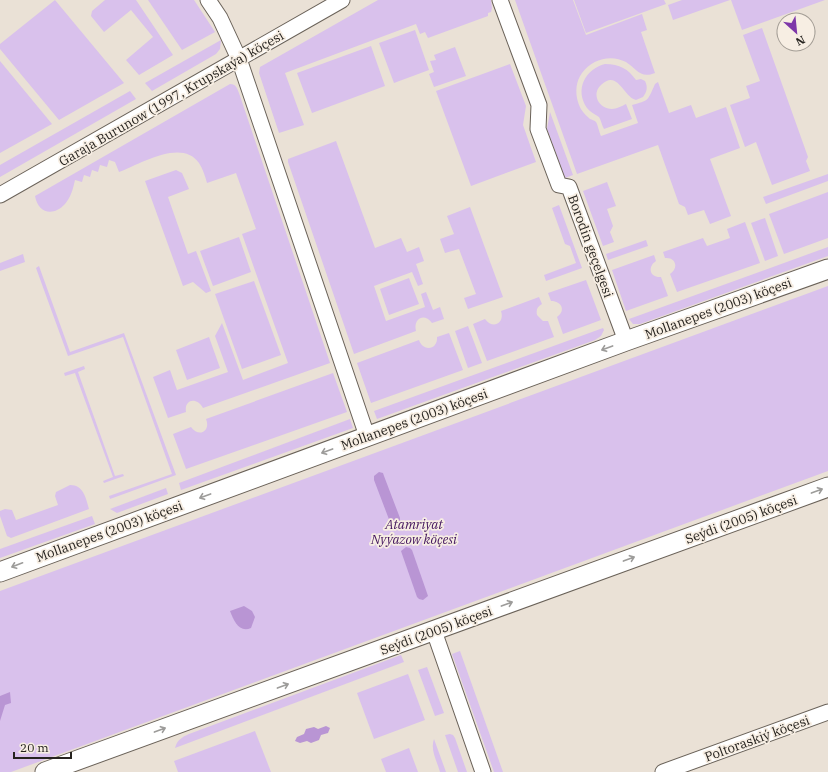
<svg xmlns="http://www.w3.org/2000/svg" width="828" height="772" font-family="'IBM Plex Serif',serif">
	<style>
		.green { fill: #d9c1ec }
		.water { fill: #b995d4 }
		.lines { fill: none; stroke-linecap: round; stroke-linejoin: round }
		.minor-casing { stroke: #6a6259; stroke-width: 17 }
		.tertiary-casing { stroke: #6a6259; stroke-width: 21 }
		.minor { stroke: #fff; stroke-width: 15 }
		.tertiary { stroke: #fff; stroke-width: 19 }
		.oneway { stroke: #9d9c9a }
		.labels { text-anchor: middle; stroke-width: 3.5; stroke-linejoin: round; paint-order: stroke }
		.street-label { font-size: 13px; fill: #26231f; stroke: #f7eee3 }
		.park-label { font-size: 13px; font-style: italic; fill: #42135d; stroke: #f7eee3 }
	</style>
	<rect width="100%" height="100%" fill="#eae1d6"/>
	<g class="green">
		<path d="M 55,0 L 124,83 L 59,120 L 0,49 L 0,44 Z"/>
		<path d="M 105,0 L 136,0 L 173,55 L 139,75 L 126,60 L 153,37 L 131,10 L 104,32 L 91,16 L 92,11 Z"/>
		<path d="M 148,0 L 194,0 L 215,32 L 182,50 Z"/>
		<path d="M 378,0 L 491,0 L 492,8 L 491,12 L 488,13 L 488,16 L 428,38 L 425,32 L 420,34 L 416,24 L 285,73 L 304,125 L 279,133 L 259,73 L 260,67 Z"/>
		<path d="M 515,0 L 573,0 L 586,35 L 642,14 L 647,30 L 641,32 L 655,73 C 640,79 637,69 626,62 C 611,54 592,59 582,73 C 576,81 575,92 578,102 C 580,109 584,114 590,119 C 592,120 594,120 596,122 C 598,125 599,132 601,136 L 638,123 L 632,105 C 649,100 647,102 655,84 L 658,82 L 669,113 L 691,105 L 696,118 L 726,107 L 740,148 L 710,159 L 731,216 L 710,224 L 704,210 L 688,215 L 685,207 L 679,204 L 658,145 L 577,174 Z"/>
		<path d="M 574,0 L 664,0 L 666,4 L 586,33 Z"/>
		<path d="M 682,0 L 730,0 L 673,20 L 668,5 Z"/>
		<path d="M 731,0 L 825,0 L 742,30 Z"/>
		<path d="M 762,28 L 808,157 L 806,161 L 810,171 L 772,185 L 756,142 L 745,147 L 730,105 L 750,98 L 746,86 L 760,81 L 743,35 Z"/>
		<path d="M 415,30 L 429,70 L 394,83 L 379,43 Z"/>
		<path d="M 221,40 L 220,49 L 216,54 L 152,91 L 145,83 Z"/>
		<path d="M 371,46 L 385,86 L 312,113 L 297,73 Z"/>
		<path d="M 455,47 L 466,76 L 434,87 L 429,74 L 434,72 L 430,61 L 436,60 L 434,55 Z"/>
		<path d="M 0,61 L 52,124 L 0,153 Z"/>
		<path d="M 510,64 L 526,106 L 523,125 L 536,162 L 471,186 L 436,91 Z"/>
		<path d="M 605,64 C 620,64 628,69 636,80 L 641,79 L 645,81 C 648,87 647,92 643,97 L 636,100 C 623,97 618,69 601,85 C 591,94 599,109 612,109 C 616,109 622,106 626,104 L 632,119 L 604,129 C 602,126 601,120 599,117 C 595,114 590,112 587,108 C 574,89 586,69 605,64 Z"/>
		<path d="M 230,84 C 236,84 237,88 239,93 L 330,363 L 203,408 C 197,397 184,399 186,412 L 168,418 L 153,377 L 170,370 L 177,390 L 228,372 L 215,336 L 222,323 L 243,380 L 288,363 L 242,234 L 256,229 L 236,173 L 207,183 C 205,176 203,169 199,163 C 182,138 140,164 119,172 L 115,162 L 109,160 L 107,167 L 100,165 L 98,172 L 92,170 L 90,177 L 84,175 L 82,182 L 75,180 C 73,189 71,197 65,204 C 53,217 38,213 35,196 Z"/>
		<path d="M 130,91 L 136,99 L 0,177 L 0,165 Z"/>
		<path d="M 550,112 L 573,175 L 565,178 L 547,129 Z"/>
		<path d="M 336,141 L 375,248 L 401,238 L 407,252 L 419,247 L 424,261 L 416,264 L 423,284 L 418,286 L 412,272 L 374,286 L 386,321 L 425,307 L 421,294 L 426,292 L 433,310 L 440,307 L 444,319 L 432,323 C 424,312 413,319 416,331 L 354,354 L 288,162 L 288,159 Z"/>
		<path d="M 176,170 L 182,173 L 189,189 L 168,197 L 188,254 L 196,251 L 211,291 L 206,293 L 193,282 L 183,286 L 145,181 Z"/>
		<path d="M 828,174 L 828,181 L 766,204 L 763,197 Z"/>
		<path d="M 607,182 L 616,206 L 607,209 L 613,226 L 610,232 L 614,242 L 603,246 L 583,191 Z"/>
		<path d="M 828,192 L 828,238 L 784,254 L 769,214 Z"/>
		<path d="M 559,205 L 582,268 L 546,281 L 544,275 L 576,263 L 570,246 L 565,244 L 552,208 Z"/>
		<path d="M 470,207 L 503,297 L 468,309 L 464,298 L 476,294 L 459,249 L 445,253 L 440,239 L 454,234 L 447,216 Z"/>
		<path d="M 765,218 L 778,256 L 765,261 L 751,223 Z"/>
		<path d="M 745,222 L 760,263 L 677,292 L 670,274 C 679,268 676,257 665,258 L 663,252 L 703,238 L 707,246 L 730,238 L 727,229 Z"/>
		<path d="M 239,237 L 251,272 L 213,286 L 200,251 Z"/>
		<path d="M 646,240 L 648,246 L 608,260 L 606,254 Z"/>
		<path d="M 828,247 L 828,256 L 640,324 L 633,324 L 629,319 Z"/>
		<path d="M 23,254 L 25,262 L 0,271 L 0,263 Z"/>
		<path d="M 654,255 L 656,261 C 647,267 650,278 661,277 L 668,296 L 626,311 L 612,270 Z"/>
		<path d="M 39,266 L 70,352 L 124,333 L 176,475 L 110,499 L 109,496 L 172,474 L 123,337 L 68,356 L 36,268 Z"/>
		<path d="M 409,278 L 419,304 L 389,315 L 380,289 Z"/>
		<path d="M 586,280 L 601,320 L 563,334 L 557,317 C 566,311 562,301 551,301 L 548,293 Z"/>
		<path d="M 254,281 L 281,355 L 242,369 L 215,294 Z"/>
		<path d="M 828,286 L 828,471 L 11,772 L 0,772 L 0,591 Z"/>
		<path d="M 539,297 L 542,304 C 537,307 536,310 537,315 L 543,321 L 548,321 L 554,337 L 487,361 L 473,324 L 485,319 C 493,330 505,323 501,311 Z"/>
		<path d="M 468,326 L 482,363 L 468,368 L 455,331 Z"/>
		<path d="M 603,328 L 604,330 L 601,336 L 595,340 L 377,419 L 374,411 Z"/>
		<path d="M 449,333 L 463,370 L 371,403 L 357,363 L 419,340 C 423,352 438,350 437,337 Z"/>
		<path d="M 209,337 L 220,368 L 187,380 L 176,350 Z"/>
		<path d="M 84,366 L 85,369 L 78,372 L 115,476 L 123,474 L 124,476 L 104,483 L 103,481 L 113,477 L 75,373 L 65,376 L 64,373 Z"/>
		<path d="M 333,373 L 347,412 L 186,469 L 173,434 L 191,427 C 199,438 211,431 206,419 Z"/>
		<path d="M 350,419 L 353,428 L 181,490 L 179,483 Z"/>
		<path d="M 70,485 C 84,485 86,499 89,509 L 11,538 L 7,536 L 0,516 L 0,511 L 5,509 L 12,510 L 16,520 L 58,505 L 55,496 L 56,492 Z"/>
		<path d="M 166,488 L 168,494 L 117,513 L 110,509 Z"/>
		<path d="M 92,516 L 95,524 L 0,558 L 0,549 Z"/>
		<path d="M 460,651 L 503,772 L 494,772 L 452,654 Z"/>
		<path d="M 401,655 L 404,662 L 175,748 C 177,740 182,737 189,734 Z"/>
		<path d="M 427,667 L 444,713 L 435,716 L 418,670 Z"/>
		<path d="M 408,674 L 425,720 L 374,739 L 357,693 Z"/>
		<path d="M 255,731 L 271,772 L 178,772 L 174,761 Z"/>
		<path d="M 450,734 L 453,735 L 455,738 L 467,772 L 458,772 L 445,735 Z"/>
		<path d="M 434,739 L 446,772 L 440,772 C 437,761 430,750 434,739 Z"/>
		<path d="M 409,748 L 418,772 L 386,772 L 381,759 Z"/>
	</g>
	<g class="water">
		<path d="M 379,472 L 383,473 L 384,476 L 400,518 L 400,522 L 395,526 L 392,525 L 390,522 L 374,480 L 374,476 Z"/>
		<path d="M 406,547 L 410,548 L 412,550 L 427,593 L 428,596 L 423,600 L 419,599 L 417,597 L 402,554 L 401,551 Z"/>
		<path d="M 244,606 L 252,611 L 255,617 L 251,628 C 239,633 234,621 230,611 Z"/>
		<path d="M 10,692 L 11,703 L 5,705 L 0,721 L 0,696 Z"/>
		<path d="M 326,726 L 330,728 L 328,733 L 321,735 L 319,740 L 311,743 L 307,741 L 300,743 L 295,741 L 297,737 L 304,734 L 306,729 L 314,727 L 318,729 Z"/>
	</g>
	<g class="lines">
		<defs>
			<g id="minor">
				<path d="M 208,0 L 220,18 L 239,59 L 367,436"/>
				<path d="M 500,0 L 539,105 L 538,129 L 559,185 L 569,187 L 626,341"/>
				<path d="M 0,195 L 342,0"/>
				<path d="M 434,631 L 483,772"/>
				<path d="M 663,772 L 828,712"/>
			</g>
			<g id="tertiary">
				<path d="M 0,572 L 626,341 L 828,269"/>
				<path d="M 45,772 L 828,487"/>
			</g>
		</defs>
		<use href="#minor" class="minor-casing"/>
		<use href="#tertiary" class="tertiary-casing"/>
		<use href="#minor" class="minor"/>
		<use href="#tertiary" class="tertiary"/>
	</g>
	<defs><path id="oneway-shaft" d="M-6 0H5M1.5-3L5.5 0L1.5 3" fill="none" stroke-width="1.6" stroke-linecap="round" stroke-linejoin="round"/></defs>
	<g class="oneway">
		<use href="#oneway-shaft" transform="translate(607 348) rotate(160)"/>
		<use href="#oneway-shaft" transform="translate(327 451) rotate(160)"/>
		<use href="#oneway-shaft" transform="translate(817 491) rotate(-20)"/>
		<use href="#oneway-shaft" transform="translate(205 496) rotate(160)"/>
		<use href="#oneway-shaft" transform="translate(629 559) rotate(-20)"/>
		<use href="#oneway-shaft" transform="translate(17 565) rotate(159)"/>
		<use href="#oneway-shaft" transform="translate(507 604) rotate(-20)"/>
		<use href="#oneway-shaft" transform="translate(283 686) rotate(-20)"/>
		<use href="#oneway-shaft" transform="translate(160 730) rotate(-20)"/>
	</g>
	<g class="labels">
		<g class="street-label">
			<text transform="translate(171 98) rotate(-30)" y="5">Garaja Burunow (1997, Krupskaýa) köçesi</text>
			<text transform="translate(591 246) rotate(70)" y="5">Borodin geçelgesi</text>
			<text transform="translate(718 308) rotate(-20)" y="5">Mollanepes (2003) köçesi</text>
			<text transform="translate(414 419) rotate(-20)" y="5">Mollanepes (2003) köçesi</text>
			<text transform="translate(741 519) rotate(-20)" y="5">Seýdi (2005) köçesi</text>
			<text transform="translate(109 531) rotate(-20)" y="5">Mollanepes (2003) köçesi</text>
			<text transform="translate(436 630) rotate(-20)" y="5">Seýdi (2005) köçesi</text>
			<text transform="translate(757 738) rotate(-20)" y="5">Poltoraskiý köçesi</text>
		</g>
		<g class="park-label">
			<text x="414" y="529">Atamriyat<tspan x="414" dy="15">Nyýazow köçesi</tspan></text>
		</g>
	</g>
	<g transform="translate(796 32) rotate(153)"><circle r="19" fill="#f7eee3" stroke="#a39d95"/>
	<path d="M0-3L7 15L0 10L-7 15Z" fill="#7e37a9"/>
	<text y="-6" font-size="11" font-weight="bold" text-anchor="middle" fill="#26231f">N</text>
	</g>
	<path d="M14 752v6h57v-6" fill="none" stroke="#26231f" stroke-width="2"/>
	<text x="20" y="752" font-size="12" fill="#26231f" stroke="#f7eee3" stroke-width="3" paint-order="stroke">20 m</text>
</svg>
